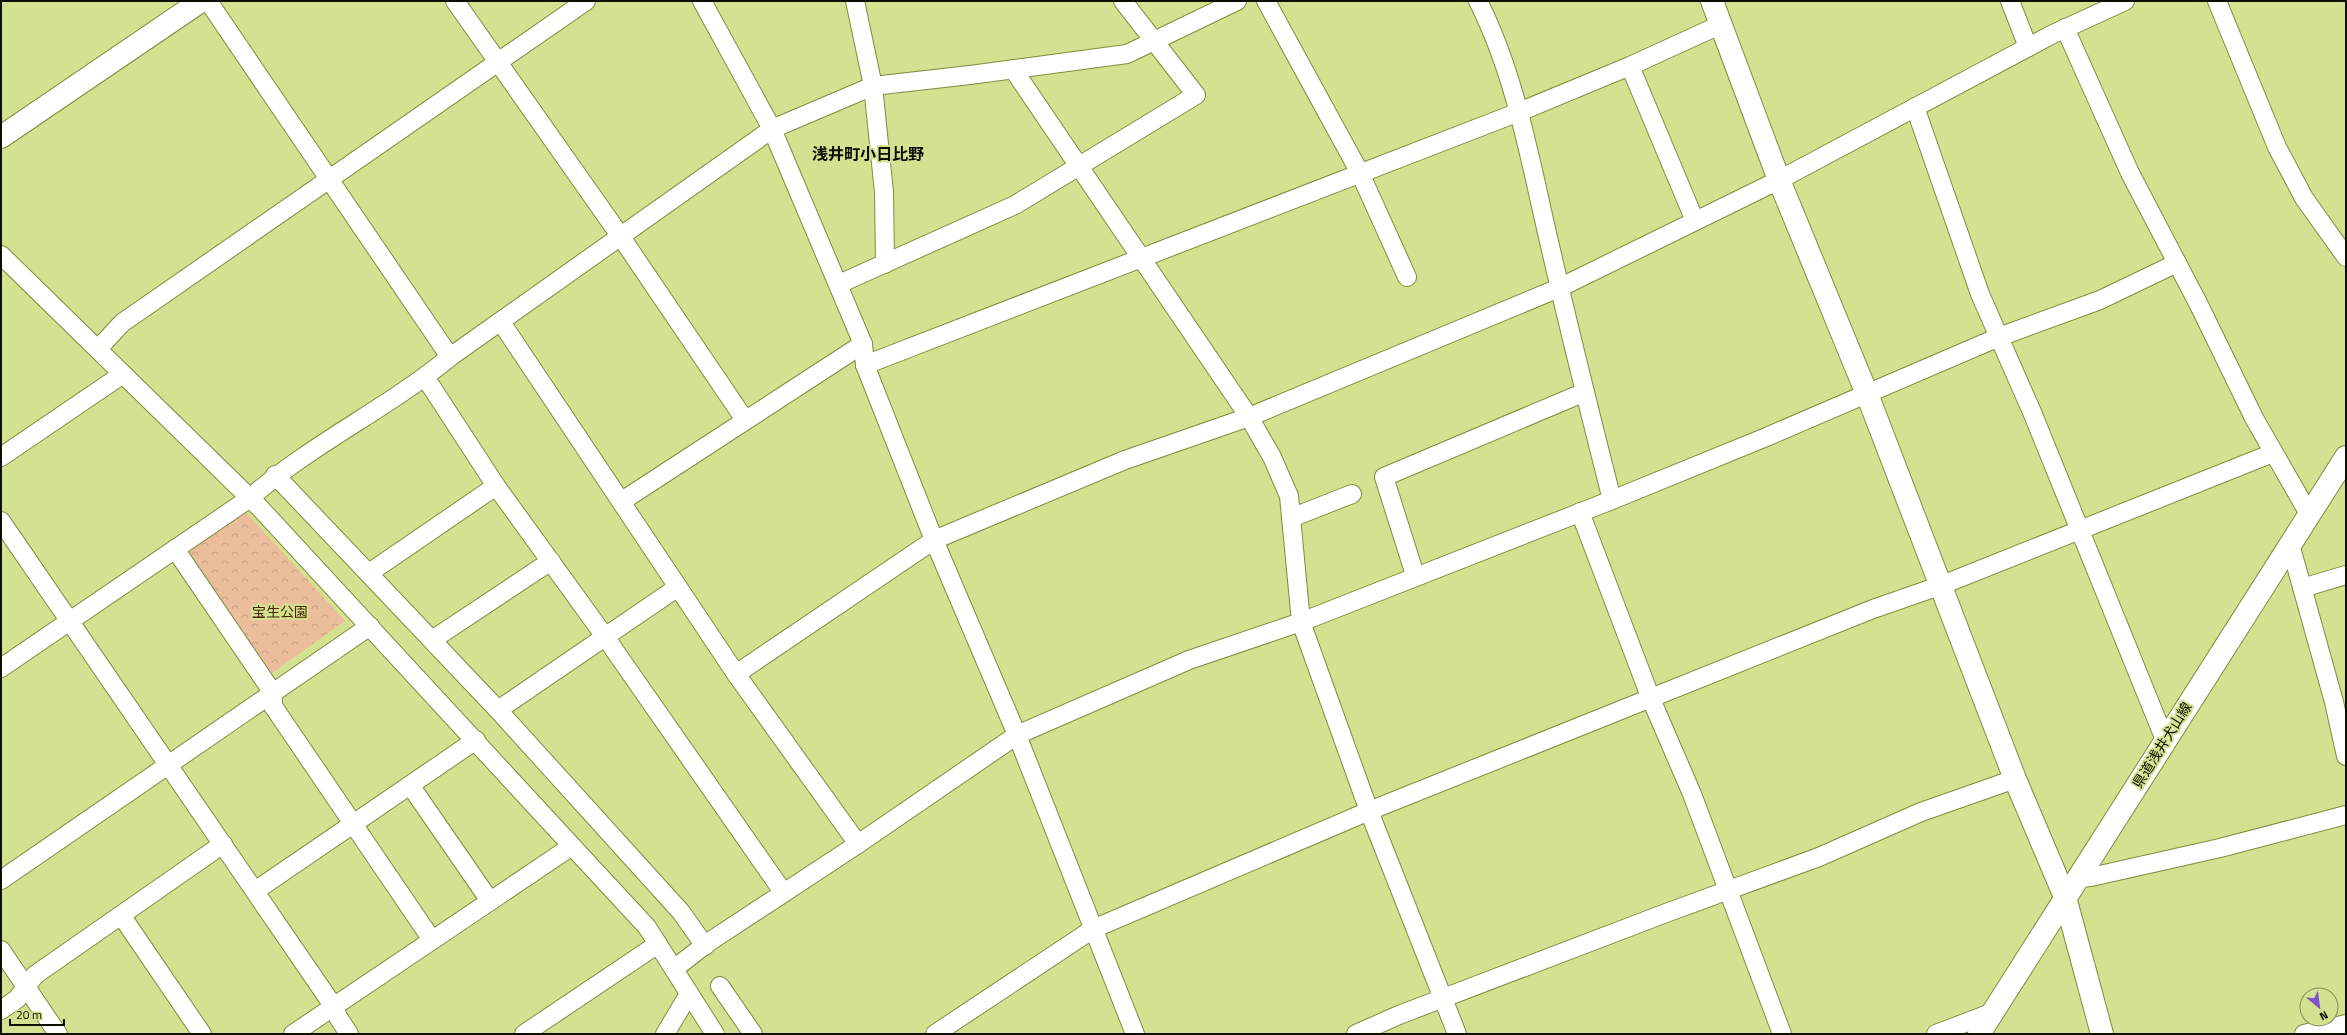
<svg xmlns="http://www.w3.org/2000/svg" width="2347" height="1035" font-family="'Titillium Web','Noto Sans JP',sans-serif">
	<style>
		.park { fill: url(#park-crowns) }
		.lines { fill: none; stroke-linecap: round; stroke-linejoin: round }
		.minor-casing { stroke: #7f8c3b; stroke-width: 20 }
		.tertiary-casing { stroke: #7f8c3b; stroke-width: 24 }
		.secondary-casing { stroke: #7f8c3b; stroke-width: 24 }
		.minor { stroke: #fff; stroke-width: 18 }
		.tertiary { stroke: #fff; stroke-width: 22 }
		.secondary { stroke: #fff; stroke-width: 22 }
		.labels { text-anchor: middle; stroke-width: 4; stroke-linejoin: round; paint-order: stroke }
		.park-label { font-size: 14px; fill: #492300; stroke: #d3e290 }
		.street-label { font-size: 14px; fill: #0b0e00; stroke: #d3e290 }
		.quarter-label { font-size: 16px; font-weight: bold; fill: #0b0e00; stroke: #d3e290 }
	</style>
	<defs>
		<pattern id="park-crowns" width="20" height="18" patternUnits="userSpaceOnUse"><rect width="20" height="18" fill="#ecbd9b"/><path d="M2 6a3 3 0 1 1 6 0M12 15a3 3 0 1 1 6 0" fill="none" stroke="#c9a184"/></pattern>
	</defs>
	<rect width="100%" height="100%" fill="#d3e290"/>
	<path class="park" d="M 243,509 L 345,621 L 271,674 L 187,551 Z"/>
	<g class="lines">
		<defs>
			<g id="minor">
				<path d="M 208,1 L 450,357"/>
				<path d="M 455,1 L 621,237 L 745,420"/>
				<path d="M 702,1 L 772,129 L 863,344 L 865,365 L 934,540 L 1017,735 L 1135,1034"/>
				<path d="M 855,1 L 873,86 L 884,192 L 885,264"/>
				<path d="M 1266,1 L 1360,173 L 1407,277"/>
				<path d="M 1478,1 C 1517,78 1531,166 1551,250 C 1570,334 1591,417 1612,500"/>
				<path d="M 2010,1 L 2028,47"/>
				<path d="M 2217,1 L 2277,147 L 2304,198 L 2346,257"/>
				<path d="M 2065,28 L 2130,173 L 2199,305 L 2254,418 L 2309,514"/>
				<path d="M 1630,66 L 1695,221"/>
				<path d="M 1013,69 L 1249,417 L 1272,457 L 1289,496 L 1301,622 L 1369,811 L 1457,1034"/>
				<path d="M 1915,107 L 1980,294 L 2032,412 L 2165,740"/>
				<path d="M 1,255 L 260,508 L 572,846 L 647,927 L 715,1034"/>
				<path d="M 839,284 L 1015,205 L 1196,95 L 1123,1"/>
				<path d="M 501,322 L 736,674 L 858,844"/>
				<path d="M 99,348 L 122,323 L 586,1"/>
				<path d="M 865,365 L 1519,112 L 1630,66 L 1722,24"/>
				<path d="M 425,377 L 496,486 L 606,638 L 783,892"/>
				<path d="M 1,457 L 123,374"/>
				<path d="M 275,475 L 498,710 L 681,912 L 705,946"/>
				<path d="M 622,501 L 863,344"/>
				<path d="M 1580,512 L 1651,699 L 1692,794 L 1782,1034"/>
				<path d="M 1291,518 L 1352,494"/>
				<path d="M 1,521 L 334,1007 L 338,1017 L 349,1034"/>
				<path d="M 2290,544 L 2334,702 L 2346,756"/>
				<path d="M 175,549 L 273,693 L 273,706 L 432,940"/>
				<path d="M 369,573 L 496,486"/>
				<path d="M 1415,575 L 1384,477 L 1585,392"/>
				<path d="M 2302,588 L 2346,575"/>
				<path d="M 432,640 L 551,561"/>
				<path d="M 1,668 L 250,498 C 311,444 387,409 450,357 L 772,129 L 873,86 L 970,75 L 1127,54 L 1237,1"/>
				<path d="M 736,674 L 934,540 L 1125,460 L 1249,417 L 1559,288 L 1779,180 L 2051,35 L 2125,1"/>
				<path d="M 498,710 L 678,587"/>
				<path d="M 410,785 L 490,901"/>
				<path d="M 2078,878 L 2091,877 L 2220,848 L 2346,815"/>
				<path d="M 1,880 L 370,626"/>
				<path d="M 255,891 L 476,740"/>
				<path d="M 121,915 L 202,1034"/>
				<path d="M 1,950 L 58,1034"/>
				<path d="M 674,969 L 706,944 L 858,844 L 1017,735 L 1189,660 L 1301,622 L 1612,500 L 1764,438 L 1999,337 L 2100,300 L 2177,263"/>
				<path d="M 720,986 L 753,1034"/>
				<path d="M 1,1010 L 17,999 L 35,975 L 223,844"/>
				<path d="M 293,1034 L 572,846"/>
				<path d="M 524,1034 L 658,944"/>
				<path d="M 665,1034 L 689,994"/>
				<path d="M 935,1034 L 1093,929 L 1369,811 L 1873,609 L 1942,585 L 2273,453"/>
				<path d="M 1356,1034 L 1399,1015 L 1666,913 L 1819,857 L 1921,812 L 2015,779"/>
				<path d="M 1936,1034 L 1991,1013"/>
				<path d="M 2304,1034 L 2346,1024"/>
			</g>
			<g id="tertiary">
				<path d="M 1712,1 L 1779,180 L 1867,394 L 2015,779 L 2065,897 L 2102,1034"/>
				<path d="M 1,137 L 201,1"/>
			</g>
			<path id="secondary" d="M 1979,1034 L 2346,457"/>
		</defs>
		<use href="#minor" class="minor-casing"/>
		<use href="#tertiary" class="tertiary-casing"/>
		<use href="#secondary" class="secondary-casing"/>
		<use href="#minor" class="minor"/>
		<use href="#tertiary" class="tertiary"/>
		<use href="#secondary" class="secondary"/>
	</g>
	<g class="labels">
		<g class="park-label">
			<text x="280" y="617">宝生公園</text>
		</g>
		<g class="street-label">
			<text transform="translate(2162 745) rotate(-58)" y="5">県道浅井犬山線</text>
		</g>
		<g class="quarter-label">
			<text x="868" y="160">浅井町小日比野</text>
		</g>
	</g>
	<rect width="2347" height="1035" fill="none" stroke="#0b0e00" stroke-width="4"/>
	<g transform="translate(2319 1007) rotate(151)"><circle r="19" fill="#d3e290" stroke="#838d56"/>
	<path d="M0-3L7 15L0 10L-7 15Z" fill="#8154cd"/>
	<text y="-6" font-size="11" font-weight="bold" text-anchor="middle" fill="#0b0e00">N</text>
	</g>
	<path d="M10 1019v6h54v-6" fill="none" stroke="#0b0e00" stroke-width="2"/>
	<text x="16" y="1019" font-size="12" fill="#0b0e00" stroke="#d3e290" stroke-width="3" paint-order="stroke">20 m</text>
</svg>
